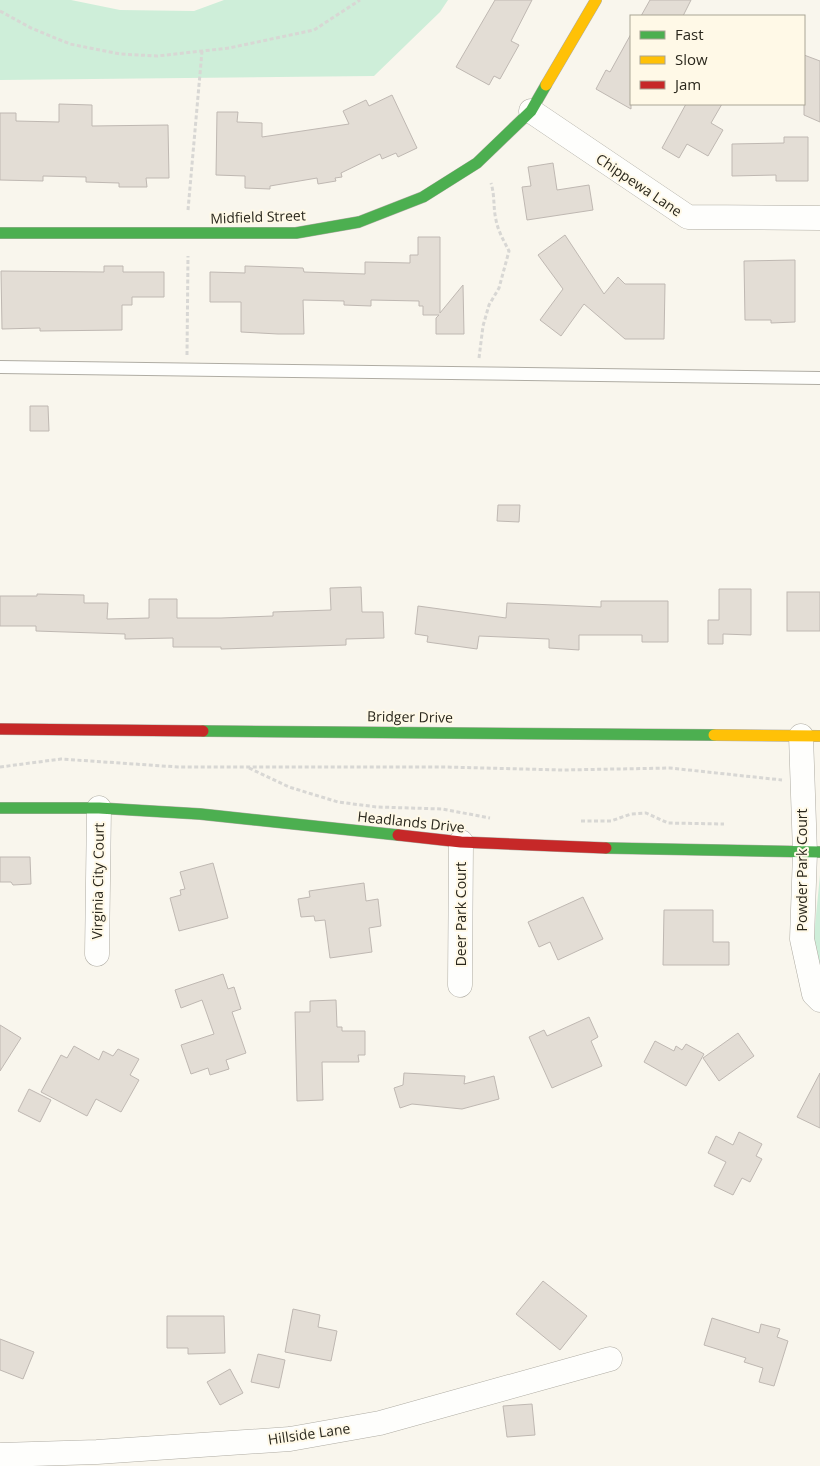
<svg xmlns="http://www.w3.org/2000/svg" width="820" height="1466" font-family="'Open Sans',sans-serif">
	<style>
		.green { fill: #ceeed9 }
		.building { fill: #e3ddd5; stroke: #bfb8b2 }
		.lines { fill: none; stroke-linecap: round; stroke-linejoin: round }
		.lane-casing { stroke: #afaca3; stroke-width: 14 }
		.street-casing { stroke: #afaca3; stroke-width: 25 }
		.fast-casing { stroke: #afaca3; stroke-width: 12 }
		.slow-casing { stroke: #afaca3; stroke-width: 12 }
		.jam-casing { stroke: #afaca3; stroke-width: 12 }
		.path { stroke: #d8d7d4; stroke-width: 3; stroke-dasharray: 4 2.5; stroke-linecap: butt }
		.lane { stroke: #fefefc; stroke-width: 12 }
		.street { stroke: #fefefc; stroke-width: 24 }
		.fast { stroke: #4caf50; stroke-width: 11 }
		.slow { stroke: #ffc107; stroke-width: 11 }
		.jam { stroke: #c62828; stroke-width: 11 }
		.labels { text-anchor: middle; stroke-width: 4; stroke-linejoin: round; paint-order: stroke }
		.street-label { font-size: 14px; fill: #2a271c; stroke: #fff9e7 }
	</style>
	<rect width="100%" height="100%" fill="#f9f6ed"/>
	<g class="green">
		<path d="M 0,0 L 71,0 L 120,10 L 194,11 L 224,0 L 448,0 L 440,12 L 374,76 L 0,80 Z"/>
		<path d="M 820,875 L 820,964 L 813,946 Z"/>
	</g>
	<g class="building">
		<path d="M 495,0 L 532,0 L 511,41 L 519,45 L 500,79 L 494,76 L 489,85 L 456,67 Z"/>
		<path d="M 650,0 L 691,0 L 683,16 L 641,16 Z"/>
		<path d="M 631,34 L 631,109 L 596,89 L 606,70 L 610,72 Z"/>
		<path d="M 804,55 L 820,61 L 820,122 L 804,115 Z"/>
		<path d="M 392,95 L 417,148 L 398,157 L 396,153 L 382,159 L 380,154 L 341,173 L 342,177 L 335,178 L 336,181 L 318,184 L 317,178 L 270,186 L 270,189 L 245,188 L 245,176 L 216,175 L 217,112 L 238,112 L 237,122 L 262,123 L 262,137 L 349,124 L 343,111 L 366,100 L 369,106 Z"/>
		<path d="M 59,104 L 92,105 L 92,126 L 168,125 L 169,178 L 146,178 L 147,187 L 119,187 L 119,183 L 86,182 L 86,177 L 43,176 L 43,181 L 0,180 L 0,113 L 16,113 L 16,121 L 59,122 Z"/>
		<path d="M 686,104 L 722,104 L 711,123 L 723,130 L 708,156 L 687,144 L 679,158 L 662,148 Z"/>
		<path d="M 784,137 L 808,137 L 808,181 L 776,181 L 776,175 L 732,176 L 732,144 L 784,143 Z"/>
		<path d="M 553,163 L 557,190 L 589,185 L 593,210 L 527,220 L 522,187 L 531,186 L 528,167 Z"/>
		<path d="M 565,235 L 604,294 L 618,277 L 625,284 L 665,284 L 664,339 L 625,339 L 584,304 L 561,336 L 540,320 L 563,289 L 538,255 Z"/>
		<path d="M 418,237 L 440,237 L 440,313 L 463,285 L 464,334 L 436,334 L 436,318 L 439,315 L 423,315 L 423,306 L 419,306 L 419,301 L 371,300 L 371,306 L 344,305 L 344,301 L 303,300 L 304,334 L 278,334 L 241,332 L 241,302 L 210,302 L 210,272 L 245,273 L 245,266 L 303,268 L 304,272 L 365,274 L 365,262 L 410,263 L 410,255 L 418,255 Z"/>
		<path d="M 795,260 L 795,322 L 771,323 L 771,320 L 745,320 L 744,261 Z"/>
		<path d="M 104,266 L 123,266 L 123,272 L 164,272 L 164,297 L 132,297 L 132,305 L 122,305 L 122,330 L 40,331 L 40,328 L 2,329 L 1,271 L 104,272 Z"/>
		<path d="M 30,406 L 48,406 L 49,431 L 30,431 Z"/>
		<path d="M 498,505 L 520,505 L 519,522 L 497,521 Z"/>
		<path d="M 361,587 L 362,612 L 383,612 L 384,638 L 346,639 L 346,645 L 221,649 L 221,647 L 173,647 L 173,638 L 125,639 L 125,634 L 36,631 L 36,626 L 0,626 L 0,596 L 37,596 L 37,594 L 84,595 L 84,603 L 108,603 L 107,619 L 149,618 L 149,599 L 177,599 L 177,618 L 221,618 L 273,616 L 273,612 L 331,610 L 330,588 Z"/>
		<path d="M 719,589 L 751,589 L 751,635 L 723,634 L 723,644 L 708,644 L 708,620 L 719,620 Z"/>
		<rect x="787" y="592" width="33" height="39"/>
		<path d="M 601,601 L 668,601 L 668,642 L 642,642 L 642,635 L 579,635 L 579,650 L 549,648 L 549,639 L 479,636 L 477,649 L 427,642 L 428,636 L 415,634 L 418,606 L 506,618 L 507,603 L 601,607 Z"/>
		<path d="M 0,857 L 30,857 L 31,884 L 13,885 L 11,882 L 0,882 Z"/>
		<path d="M 213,863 L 228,918 L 179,931 L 170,898 L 181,895 L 180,890 L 185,889 L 180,872 Z"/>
		<path d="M 364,883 L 366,901 L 378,899 L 381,926 L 369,928 L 372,952 L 330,958 L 325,920 L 315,921 L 314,916 L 301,917 L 298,899 L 310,897 L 309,891 Z"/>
		<path d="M 583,897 L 603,939 L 558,960 L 550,942 L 539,947 L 528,922 Z"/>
		<path d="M 664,910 L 713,910 L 713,942 L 729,942 L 729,965 L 663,965 Z"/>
		<path d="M 223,974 L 228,989 L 234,987 L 241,1009 L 232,1012 L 246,1053 L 226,1060 L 229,1069 L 210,1075 L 208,1068 L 191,1074 L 181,1045 L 214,1034 L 202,1000 L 181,1008 L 175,990 Z"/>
		<path d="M 336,1000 L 337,1027 L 342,1027 L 342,1031 L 365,1031 L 365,1055 L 358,1055 L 359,1062 L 322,1062 L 323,1100 L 297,1101 L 295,1012 L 310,1012 L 310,1001 Z"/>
		<path d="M 589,1017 L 598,1037 L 591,1041 L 602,1066 L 552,1088 L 529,1037 L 544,1030 L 547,1036 Z"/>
		<path d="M 0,1025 L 21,1038 L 0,1071 Z"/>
		<path d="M 738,1033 L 754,1056 L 719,1081 L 703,1058 Z"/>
		<path d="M 655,1041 L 674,1051 L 676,1046 L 682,1050 L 686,1044 L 704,1054 L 686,1086 L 644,1062 Z"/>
		<path d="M 74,1046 L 99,1060 L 103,1051 L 113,1056 L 118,1049 L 139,1059 L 130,1075 L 139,1080 L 121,1112 L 96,1099 L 87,1116 L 41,1092 L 61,1055 L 67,1058 Z"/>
		<path d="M 404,1073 L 465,1076 L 464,1084 L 494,1076 L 499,1099 L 462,1109 L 412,1104 L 400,1108 L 394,1088 L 403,1085 Z"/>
		<path d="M 820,1073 L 820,1128 L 797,1117 Z"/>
		<path d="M 29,1089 L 51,1100 L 40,1122 L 18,1111 Z"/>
		<path d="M 739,1132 L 762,1144 L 756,1156 L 762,1159 L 750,1182 L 742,1178 L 733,1195 L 714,1186 L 726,1162 L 708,1153 L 716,1136 L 733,1145 Z"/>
		<path d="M 543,1281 L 587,1316 L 560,1350 L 516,1314 Z"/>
		<path d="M 293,1309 L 320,1315 L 318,1327 L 337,1331 L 331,1361 L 285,1352 Z"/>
		<path d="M 167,1316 L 224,1316 L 225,1353 L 188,1354 L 188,1348 L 167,1348 Z"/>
		<path d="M 712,1318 L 759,1333 L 761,1324 L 780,1329 L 777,1337 L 788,1341 L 774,1386 L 759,1382 L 763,1368 L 744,1362 L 746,1358 L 704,1345 Z"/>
		<path d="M 0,1339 L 34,1352 L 23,1379 L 0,1370 Z"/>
		<path d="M 258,1354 L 285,1360 L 279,1388 L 251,1382 Z"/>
		<path d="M 230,1369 L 243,1393 L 220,1405 L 207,1382 Z"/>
		<path d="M 532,1404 L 535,1435 L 507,1437 L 503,1406 Z"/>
	</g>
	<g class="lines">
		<defs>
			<path id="lane" d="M 0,367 L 820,378"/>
			<g id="street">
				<path d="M 531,111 L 688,217 L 820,218"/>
				<path d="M 801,736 L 805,853 L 802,939 L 814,994 L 820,1000"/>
				<path d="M 97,954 L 99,808"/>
				<path d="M 460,985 L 461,842"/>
				<path d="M 0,1455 L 97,1452 L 290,1439 L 380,1423 L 610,1359"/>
			</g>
			<g id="fast">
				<path d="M 0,233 L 296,233 L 359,222 L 423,197 L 477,163 L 531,111 L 546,85"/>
				<path d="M 203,731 L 714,735"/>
				<path d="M 0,808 L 99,808 L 200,814 L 398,835"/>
				<path d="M 606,848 L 820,852"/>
			</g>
			<g id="slow">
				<path d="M 546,85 L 596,0"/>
				<path d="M 714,735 L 820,736"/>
			</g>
			<g id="jam">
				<path d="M 0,729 L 203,731"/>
				<path d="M 398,835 L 461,842 L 606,848"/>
			</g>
		</defs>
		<use href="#lane" class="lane-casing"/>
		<use href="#street" class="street-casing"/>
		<use href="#fast" class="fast-casing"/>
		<use href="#slow" class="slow-casing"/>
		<use href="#jam" class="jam-casing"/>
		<g class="path">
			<path d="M 0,11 L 31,28 L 70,44 L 120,54 L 157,56 L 229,48 L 314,30 L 360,0"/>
			<path d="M 188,210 L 202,51"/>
			<path d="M 187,355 L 188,256"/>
			<path d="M 479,358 L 483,326 L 489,305 L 499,288 L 509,251 C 504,241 498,231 496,220 C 493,207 495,196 491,183"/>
			<path d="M 0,767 L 61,759 L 178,767 L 445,767 L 563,770 L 670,768 L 782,780"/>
			<path d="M 249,768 L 289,787 L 338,802 L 377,807 L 442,809 L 490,818"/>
			<path d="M 581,821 L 611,821 L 631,814 L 646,813 L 668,823 L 724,824"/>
		</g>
		<use href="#lane" class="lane"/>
		<use href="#street" class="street"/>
		<use href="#fast" class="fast"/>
		<use href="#slow" class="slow"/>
		<use href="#jam" class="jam"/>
	</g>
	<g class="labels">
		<g class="street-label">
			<text transform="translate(639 185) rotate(34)" y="5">Chippewa Lane</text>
			<text transform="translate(258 217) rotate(-2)" y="5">Midfield Street</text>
			<text transform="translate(410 717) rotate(1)" y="5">Bridger Drive</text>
			<text transform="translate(411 822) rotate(6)" y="5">Headlands Drive</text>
			<text transform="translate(802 870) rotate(-90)" y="5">Powder Park Court</text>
			<text transform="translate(98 881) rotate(-89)" y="5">Virginia City Court</text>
			<text transform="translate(461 914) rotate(-90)" y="5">Deer Park Court</text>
			<text transform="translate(309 1434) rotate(-8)" y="5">Hillside Lane</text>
		</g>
	</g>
	<rect x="630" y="15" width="175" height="90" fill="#fff9e7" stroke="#aaa596"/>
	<rect x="640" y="31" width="25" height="8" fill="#4caf50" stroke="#aaa596"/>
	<text x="675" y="40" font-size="15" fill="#2a271c">Fast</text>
	<rect x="640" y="56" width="25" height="8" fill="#ffc107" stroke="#aaa596"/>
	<text x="675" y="65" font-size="15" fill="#2a271c">Slow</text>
	<rect x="640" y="81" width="25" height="8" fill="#c62828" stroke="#aaa596"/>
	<text x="675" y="90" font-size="15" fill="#2a271c">Jam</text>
</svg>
